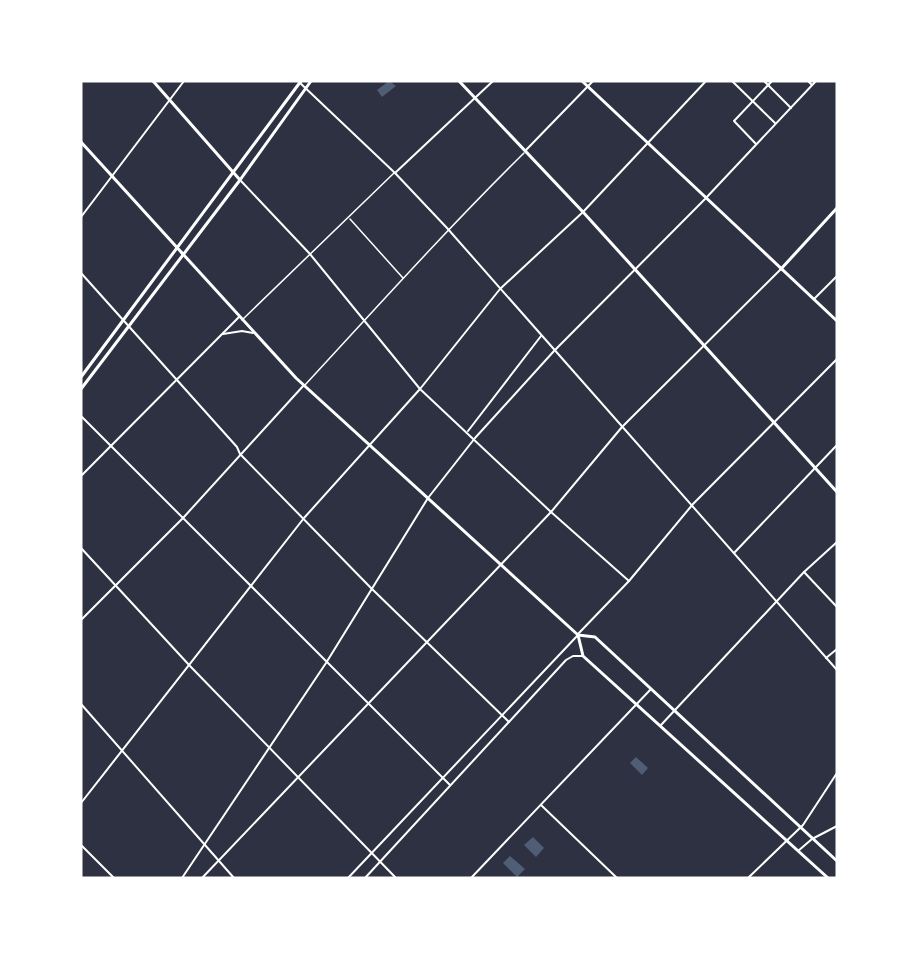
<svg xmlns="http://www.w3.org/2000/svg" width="918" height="959" font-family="'Libre Baskerville',serif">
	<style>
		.water { fill: #4f5d75 }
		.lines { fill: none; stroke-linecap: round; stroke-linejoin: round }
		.pedestrian { stroke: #fff; stroke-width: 1.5 }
		.minor { stroke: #fff; stroke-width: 2 }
		.tertiary { stroke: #fff; stroke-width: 2 }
		.secondary { stroke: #fff; stroke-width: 3 }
		.primary { stroke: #fff; stroke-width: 3 }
	</style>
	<rect width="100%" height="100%" fill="#2d3142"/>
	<g class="water">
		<path d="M 389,81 L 396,86 L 382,97 L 377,90 Z"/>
		<path d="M 636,757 L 648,768 L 642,775 L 630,763 Z"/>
		<path d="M 533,837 L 544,848 L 536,857 L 524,845 Z"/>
		<path d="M 510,856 L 525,869 L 517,877 L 503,863 Z"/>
	</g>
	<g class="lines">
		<g class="pedestrian">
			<path d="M 350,219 L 403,278"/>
			<path d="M 242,320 L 394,173"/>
			<path d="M 305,385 C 377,307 448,228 524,153"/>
		</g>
		<g class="minor">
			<path d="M 298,81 L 395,173 L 447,228 L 837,670"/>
			<path d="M 732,81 L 775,123"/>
			<path d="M 764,81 L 791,108"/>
			<path d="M 808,81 L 812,85"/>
			<path d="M 756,144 L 734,121 L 772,81"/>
			<path d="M 526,150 L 593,81"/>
			<path d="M 395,173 L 493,81"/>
			<path d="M 241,181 L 310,254 L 420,389 L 551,512 L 629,581"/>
			<path d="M 81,217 L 184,81"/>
			<path d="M 81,273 L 237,447 L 240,454 L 371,588 L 509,722"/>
			<path d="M 814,299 L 837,276"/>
			<path d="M 223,334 L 242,331 L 253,333"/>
			<path d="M 81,416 L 450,785"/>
			<path d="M 468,431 L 541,336"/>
			<path d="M 81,476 L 239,317"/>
			<path d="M 81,548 L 190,666 L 396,878"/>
			<path d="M 734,553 L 837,445"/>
			<path d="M 804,572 L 837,607"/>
			<path d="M 81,620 L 183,518 L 304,385"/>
			<path d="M 578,634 L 629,581 L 693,504 L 837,359"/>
			<path d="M 826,658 L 837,649"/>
			<path d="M 81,704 L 234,878"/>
			<path d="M 661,725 L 804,572 L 837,542"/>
			<path d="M 81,803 L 304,518 L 420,389 L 500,289 L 583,212 L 706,81"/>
			<path d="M 541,805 L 617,878"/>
			<path d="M 81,845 L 114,878"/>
			<path d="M 798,851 L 812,839 L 837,826"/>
			<path d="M 182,878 L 326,663 L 428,498 L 475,438 L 554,351 L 705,199 L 816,81"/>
			<path d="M 471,878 L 651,689"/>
			<path d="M 748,878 L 803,825 L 837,773"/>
		</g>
		<g class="tertiary">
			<path d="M 202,878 L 551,512 L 622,427 L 781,269"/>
			<path d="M 348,878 L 578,635"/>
			<path d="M 365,878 L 566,660 L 573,656 L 583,656"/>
		</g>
		<g class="secondary">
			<path d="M 182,253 L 296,378 L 578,635"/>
			<path d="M 781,269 L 837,208"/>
			<path d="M 578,635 L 583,656 L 828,878"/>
			<path d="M 578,635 L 595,637 L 837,861"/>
		</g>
		<g class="primary">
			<path d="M 153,81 L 240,180"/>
			<path d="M 459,81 L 583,212 L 837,492"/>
			<path d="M 582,81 L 837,321"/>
			<path d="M 81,142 L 182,253"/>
			<path d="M 81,377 L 301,81"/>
			<path d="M 81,389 L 240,180 L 311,81"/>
		</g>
	</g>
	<rect width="918" height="959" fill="none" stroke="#ffffff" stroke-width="165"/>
</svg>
